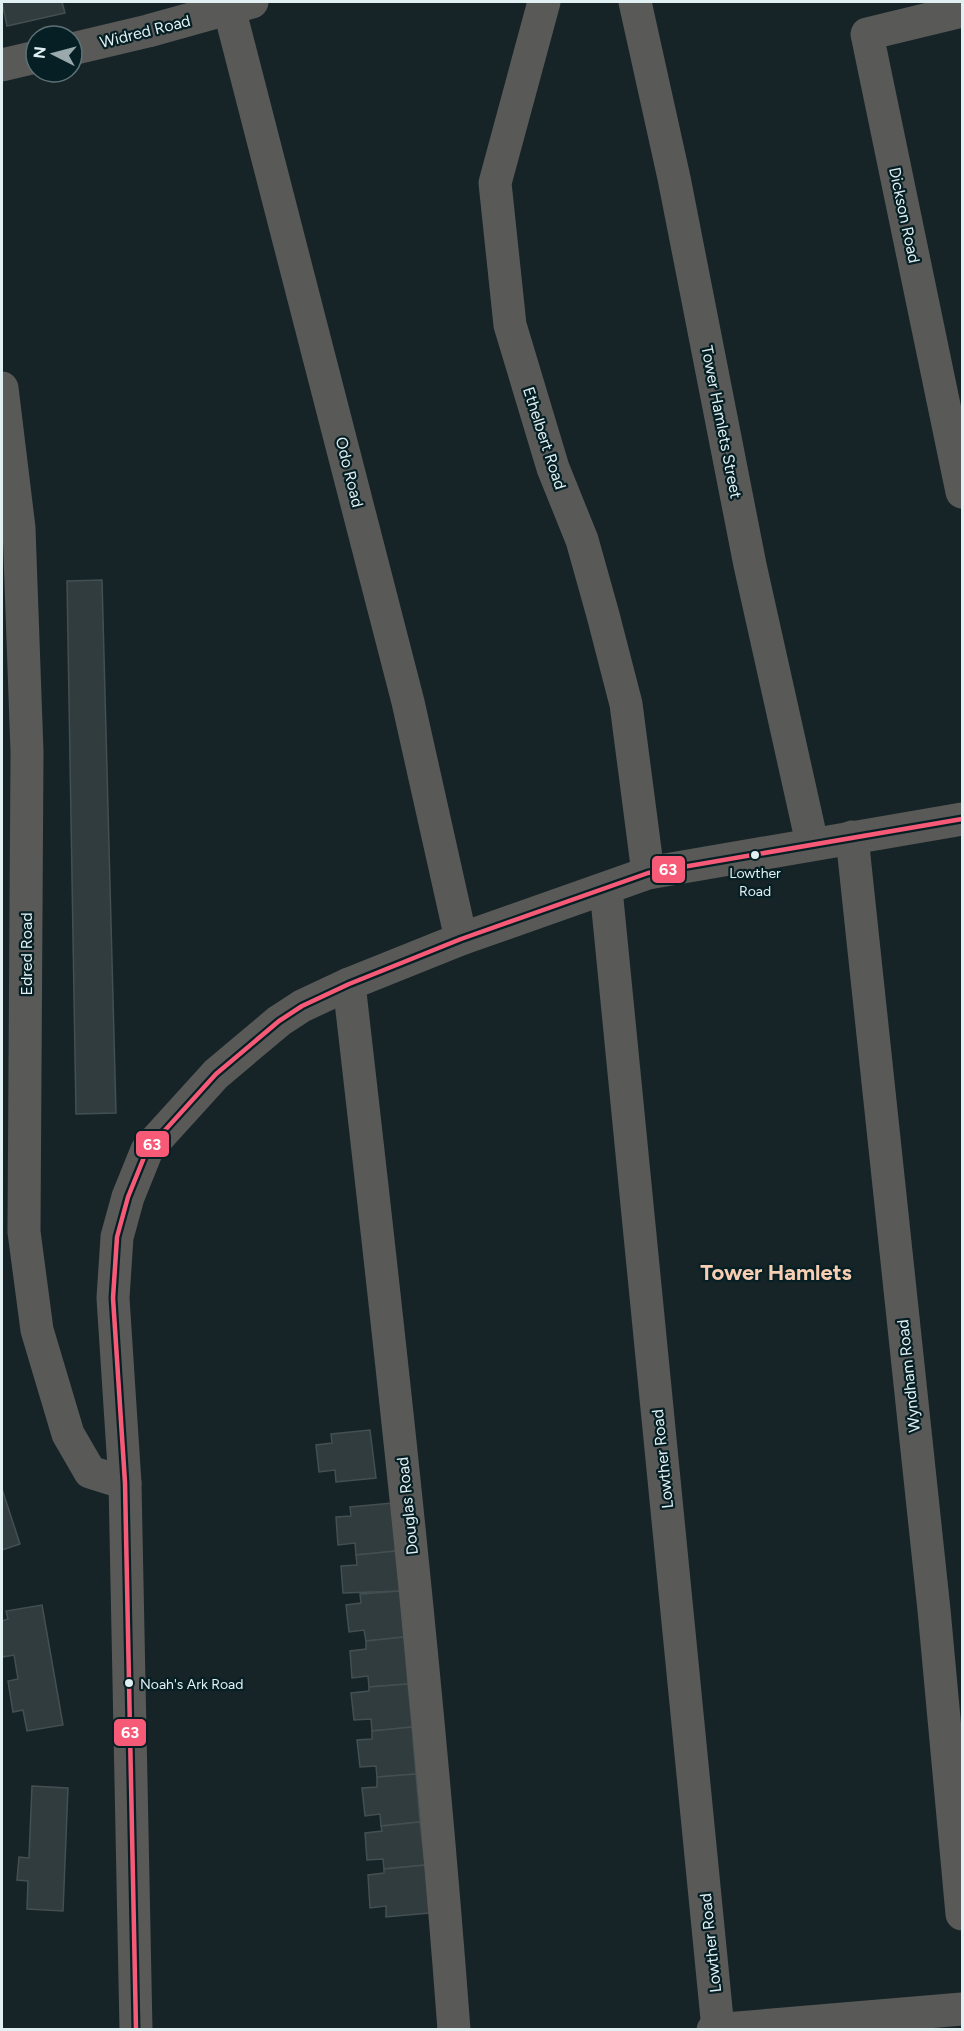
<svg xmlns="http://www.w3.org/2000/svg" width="964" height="2031" font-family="Figtree,sans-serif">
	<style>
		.building { fill: #303c3e; stroke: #444f52; stroke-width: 1.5 }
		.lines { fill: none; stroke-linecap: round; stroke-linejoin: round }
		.minor { stroke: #595957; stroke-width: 33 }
		.bus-1-casing { stroke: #051f24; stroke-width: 9 }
		.bus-1 { stroke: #f75a77; stroke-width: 4.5 }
		.bus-dot { fill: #e1f0f3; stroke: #051f24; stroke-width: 2 }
		.labels { text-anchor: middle; stroke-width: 4.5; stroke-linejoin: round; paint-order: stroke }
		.bus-label { font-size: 14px; fill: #e1f0f3; stroke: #051f24 }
		.street-label { font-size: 16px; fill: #e1f0f3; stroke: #051f24 }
		.district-label { font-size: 22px; font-weight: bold; fill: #f8ceb2; stroke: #051f24 }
		.line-badge { stroke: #051f24; stroke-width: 2 }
		.badge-label { font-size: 16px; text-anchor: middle; font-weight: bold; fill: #fff }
	</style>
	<rect width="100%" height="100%" fill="#162427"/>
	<g class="building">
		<path d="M 2,2 L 62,2 L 65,13 L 7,26 Z"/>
		<path d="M 102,580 L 116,1113 L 76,1114 L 67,581 Z"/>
		<path d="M 370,1430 L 376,1478 L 336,1482 L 335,1470 L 319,1472 L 316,1445 L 332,1443 L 331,1434 Z"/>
		<path d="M 2,1489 L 20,1544 L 2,1550 Z"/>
		<path d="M 392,1503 L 396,1551 L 356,1555 L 355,1543 L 338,1545 L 336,1517 L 351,1516 L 350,1507 Z"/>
		<path d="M 396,1551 L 400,1591 L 343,1593 L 341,1566 L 357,1565 L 356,1555 Z"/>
		<path d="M 400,1591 L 404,1637 L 366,1641 L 364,1630 L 349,1632 L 346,1605 L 361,1603 L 360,1594 Z"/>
		<path d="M 42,1605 L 63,1725 L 27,1731 L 23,1710 L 13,1712 L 8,1681 L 18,1679 L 14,1655 L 2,1657 L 2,1621 L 8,1619 L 6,1611 Z"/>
		<path d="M 404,1637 L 408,1684 L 369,1687 L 368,1676 L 352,1678 L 350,1651 L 366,1649 L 366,1641 Z"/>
		<path d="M 408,1684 L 412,1727 L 372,1731 L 371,1719 L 354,1720 L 351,1693 L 369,1691 L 369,1687 Z"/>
		<path d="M 412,1727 L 416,1774 L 377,1777 L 376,1766 L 360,1767 L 357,1740 L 372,1739 L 372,1731 Z"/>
		<path d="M 416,1774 L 420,1822 L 381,1826 L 380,1814 L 365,1816 L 362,1788 L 377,1787 L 377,1777 Z"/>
		<path d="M 32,1786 L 68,1788 L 63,1911 L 27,1909 L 28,1881 L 17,1880 L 19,1857 L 29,1858 Z"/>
		<path d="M 420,1822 L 425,1865 L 384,1869 L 383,1859 L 367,1860 L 365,1833 L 382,1831 L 381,1826 Z"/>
		<path d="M 425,1865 L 429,1913 L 386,1917 L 386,1906 L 370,1908 L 368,1875 L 384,1873 L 384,1869 Z"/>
	</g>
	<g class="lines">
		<g class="minor">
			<path d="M 544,2 L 495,183 L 510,325 L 553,468 L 582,540 L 603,615 L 626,704 L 648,873"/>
			<path d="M 635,2 L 674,178 L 750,565 L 812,843"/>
			<path d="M 229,8 L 408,702 L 461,939"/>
			<path d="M 962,11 L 867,34 L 962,492"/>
			<path d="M 72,49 L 148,31 L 252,2"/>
			<path d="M 2,65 L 36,57"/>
			<path d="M 2,388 L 19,528 L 27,752 L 24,1232 L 37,1330 L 68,1434 L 90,1472 L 125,1483"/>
			<path d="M 852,837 L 934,1610 L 962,1914"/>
			<path d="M 606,889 L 718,2029"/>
			<path d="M 349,984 C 389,1332 428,1680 454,2030"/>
			<path d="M 136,2030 L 125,1483 L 113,1298 L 117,1237 L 128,1197 L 147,1150 L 216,1074 L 279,1021 L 302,1006 L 349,984 L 461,939 L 648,873 L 962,819"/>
			<path d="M 713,2030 L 962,2009"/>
		</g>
		<defs>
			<path id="bus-1" d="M 136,2030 L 125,1483 L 113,1298 L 117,1237 L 128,1197 L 147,1150 L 216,1074 L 279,1021 L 302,1006 L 349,984 L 461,939 L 648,873 L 962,819"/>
		</defs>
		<use href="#bus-1" class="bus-1-casing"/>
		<use href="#bus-1" class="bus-1"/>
	</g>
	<g class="bus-dot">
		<circle cx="755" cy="855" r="5"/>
		<circle cx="129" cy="1683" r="5"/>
	</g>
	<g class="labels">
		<g class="bus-label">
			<text x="755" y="878">Lowther<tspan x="755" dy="18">Road</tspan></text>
			<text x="140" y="1689" text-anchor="start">Noah's Ark Road</text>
		</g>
		<g class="street-label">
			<text transform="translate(145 31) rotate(-14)" y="6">Widred Road</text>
			<text transform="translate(905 215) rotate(78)" y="6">Dickson Road</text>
			<text transform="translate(722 422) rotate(79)" y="6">Tower Hamlets Street</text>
			<text transform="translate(545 438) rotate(72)" y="6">Ethelbert Road</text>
			<text transform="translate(350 472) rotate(76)" y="6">Odo Road</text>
			<text transform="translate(26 954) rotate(-90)" y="6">Edred Road</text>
			<text transform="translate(908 1376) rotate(-96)" y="6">Wyndham Road</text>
			<text transform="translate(662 1459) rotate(-96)" y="6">Lowther Road</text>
			<text transform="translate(407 1506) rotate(-96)" y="6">Douglas Road</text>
			<text transform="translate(710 1943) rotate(-96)" y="6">Lowther Road</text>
		</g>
		<g class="district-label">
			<text x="776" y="1280">Tower Hamlets</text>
		</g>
	</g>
	<g class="line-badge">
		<rect x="651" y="855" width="35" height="29" rx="6" fill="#f75a77"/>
		<rect x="135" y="1130" width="35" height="28" rx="6" fill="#f75a77"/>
		<rect x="113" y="1718" width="34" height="29" rx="6" fill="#f75a77"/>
	</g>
	<g class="badge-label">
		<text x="668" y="875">63</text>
		<text x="152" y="1150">63</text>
		<text x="130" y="1738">63</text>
	</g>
	<rect width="964" height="2031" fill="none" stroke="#e1f0f3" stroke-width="6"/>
	<g transform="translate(54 54) rotate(276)"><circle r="28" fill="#051f24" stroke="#5d7377" stroke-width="1.5"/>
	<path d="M0-4.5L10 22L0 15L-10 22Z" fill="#9aa9ac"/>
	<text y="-9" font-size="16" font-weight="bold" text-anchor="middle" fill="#e1f0f3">N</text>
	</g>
</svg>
